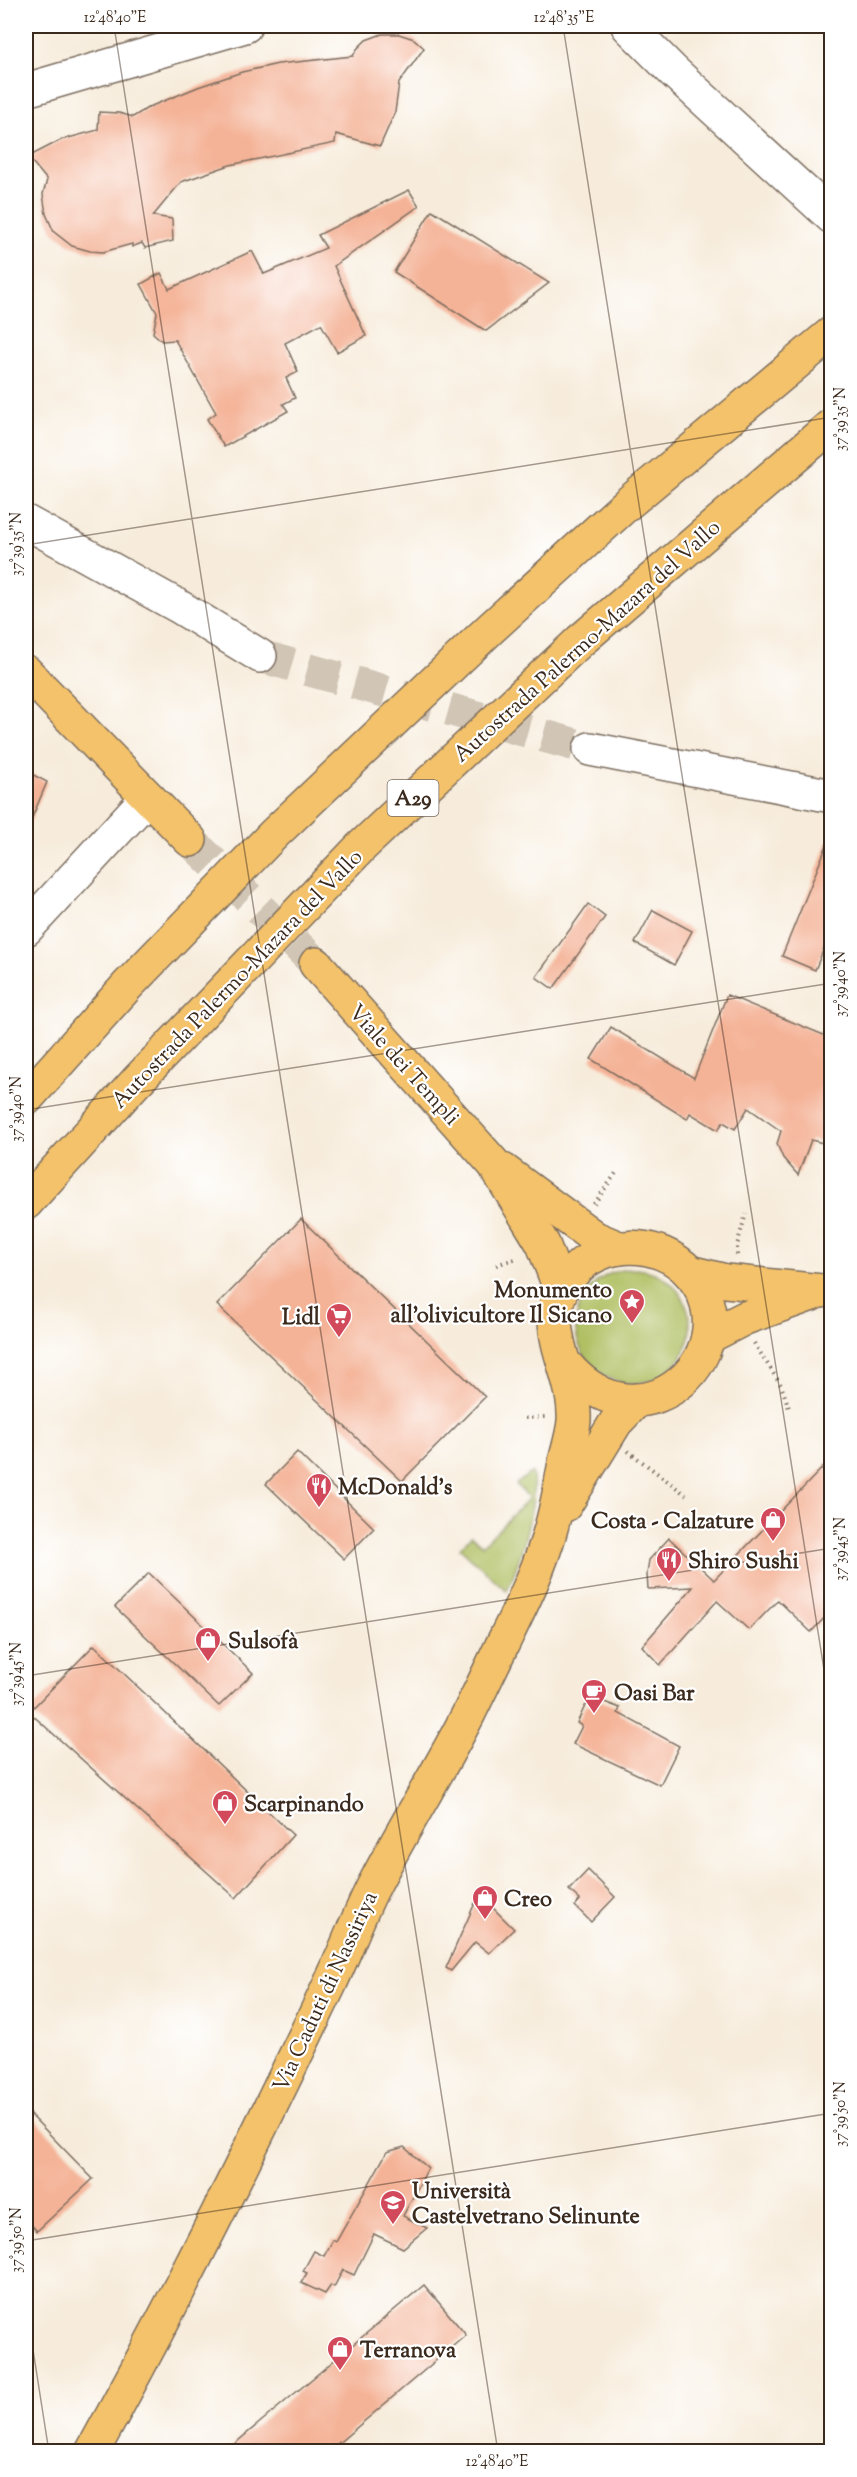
<svg xmlns="http://www.w3.org/2000/svg" width="857" height="2477" font-family="'Sorts Mill Goudy',serif">
	<style>
		.green { fill: #b0c063; stroke: #767540; stroke-width: 1.5 }
		.building { fill: #f4b397 }
		.lines { fill: none; stroke-linecap: round; stroke-linejoin: round }
		.minor-tunnel { stroke: #d1c5b5; stroke-width: 33; stroke-dasharray: 33 16; stroke-linecap: butt }
		.major-tunnel { stroke: #d1c5b5; stroke-width: 33; stroke-dasharray: 33 16; stroke-linecap: butt }
		.minor-casing { stroke: #7d6e60; stroke-width: 36 }
		.major-casing { stroke: #7d6e60; stroke-width: 36 }
		.highway-casing { stroke: #7d6e60; stroke-width: 36 }
		.path { stroke: #7d6e60; stroke-width: 4; stroke-dasharray: 1.5 4.5; stroke-linecap: butt }
		.minor { stroke: #fff; stroke-width: 33 }
		.major { stroke: #f4c26a; stroke-width: 33 }
		.highway { stroke: #f4c26a; stroke-width: 33 }
		.ticks { fill: none; stroke: #3b2a1e; stroke-width: 1.5; stroke-opacity: 0.45 }
		.labels { text-anchor: middle; stroke-width: 4.5; stroke-linejoin: round; paint-order: stroke }
		.shield { fill: #fff; stroke: #766a62; stroke-width: 1.5 }
		.shield-label { font-size: 21px; font-weight: bold; fill: #3b2a1e }
		.street-label { font-size: 22px; fill: #3b2a1e; stroke: #fff }
		.poi-label { font-size: 22px; font-weight: bold; fill: #3b2a1e; stroke: #fff; text-anchor: start }
		.neatline { fill: none; stroke: #3b2a1e; stroke-width: 2 }
		.ticks-label { font-size: 15px; text-anchor: middle; fill: #3b2a1e }
	</style>
	<rect width="100%" height="100%" fill="#fff"/>
	<filter id="ink" filterUnits="userSpaceOnUse"><feTurbulence type="fractalNoise" baseFrequency=".0167" numOctaves="2"/><feDisplacementMap in="SourceGraphic" scale="12" xChannelSelector="R" yChannelSelector="G"/><feConvolveMatrix kernelMatrix="1 2 1 2 8 2 1 2 1" color-interpolation-filters="sRGB"/></filter>
	<filter id="wash" filterUnits="userSpaceOnUse"><feTurbulence type="fractalNoise" baseFrequency=".008" numOctaves="4" result="noise"/><feDisplacementMap in="SourceGraphic" scale="24" xChannelSelector="R" yChannelSelector="G"/><feGaussianBlur stdDeviation="1.35" result="paint"/><feColorMatrix in="noise" values="0 0 0 0 0 0 0 0 0 0 0 0 0 0 0 0 0 1.4 0 .05"/><feComposite in="paint" operator="in"/></filter>
	<g filter="url(#wash)">
		<rect width="100%" height="100%" fill="#f7ecdb"/>
		<g class="green">
			<circle cx="633" cy="1326" r="57"/>
			<path d="M 532,1472 C 539,1500 519,1564 507,1591 L 460,1548 L 471,1536 L 483,1545 L 529,1498 L 516,1484 Z"/>
		</g>
		<g id="blocks">
			<g class="building">
				<path d="M 382,34 L 399,34 L 414,39 L 424,48 L 399,83 L 395,112 L 380,146 L 336,134 L 335,143 L 230,165 L 181,182 L 153,216 L 172,219 L 173,241 L 145,248 L 142,243 L 132,247 L 132,244 L 103,252 L 90,251 L 72,246 L 54,232 L 46,214 L 43,194 L 47,180 L 28,157 L 61,140 L 98,130 L 99,112 L 119,113 L 133,117 L 149,107 L 198,87 L 242,72 L 278,64 L 353,56 L 357,49 L 366,40 Z"/>
				<path d="M 409,190 L 419,206 L 334,266 L 366,336 L 337,352 L 321,324 L 285,343 L 298,372 L 286,378 L 295,398 L 283,404 L 288,411 L 224,447 L 207,419 L 216,413 L 175,340 L 162,341 L 153,333 L 157,313 L 141,284 L 161,273 L 169,289 L 252,251 L 264,274 L 326,248 L 318,235 Z"/>
				<path d="M 432,210 L 549,283 L 486,331 L 394,272 Z"/>
				<path d="M 26,771 L 47,782 L 26,832 Z"/>
				<path d="M 831,835 L 831,948 L 825,946 L 815,970 L 782,956 Z"/>
				<path d="M 588,904 L 605,917 L 553,989 L 536,977 Z"/>
				<path d="M 653,910 L 692,931 L 674,965 L 635,943 Z"/>
				<path d="M 727,995 L 831,1038 L 831,1145 L 811,1140 L 798,1175 L 783,1158 L 777,1144 L 781,1131 L 748,1108 L 735,1129 L 723,1122 L 718,1130 L 690,1113 L 687,1119 L 591,1059 L 611,1027 L 694,1078 Z"/>
				<path d="M 301,1219 L 485,1397 L 402,1481 L 217,1305 Z"/>
				<path d="M 297,1452 L 374,1528 L 344,1559 L 266,1484 Z"/>
				<path d="M 831,1459 L 831,1611 L 811,1632 L 778,1600 L 749,1630 L 717,1601 L 660,1665 L 642,1646 L 693,1587 L 648,1589 L 647,1574 L 649,1560 L 669,1538 L 714,1580 Z"/>
				<path d="M 149,1573 L 253,1673 L 219,1706 L 115,1607 Z"/>
				<path d="M 94,1645 L 293,1835 L 236,1898 L 29,1712 Z"/>
				<path d="M 599,1700 L 620,1708 L 618,1713 L 679,1746 L 660,1785 L 573,1744 L 582,1726 L 577,1723 L 585,1706 Z"/>
				<path d="M 588,1870 L 615,1897 L 591,1922 L 575,1906 L 580,1900 L 569,1890 Z"/>
				<path d="M 479,1894 L 514,1929 L 489,1953 L 475,1942 L 451,1971 L 446,1968 Z"/>
				<path d="M 26,2110 L 93,2179 L 37,2231 L 26,2219 Z"/>
				<path d="M 404,2147 L 428,2168 L 403,2216 L 427,2228 L 403,2248 L 374,2234 L 354,2275 L 343,2270 L 334,2287 L 331,2285 L 325,2294 L 301,2283 L 307,2273 L 303,2271 L 314,2251 L 324,2256 L 333,2240 L 336,2242 L 387,2152 Z"/>
				<path d="M 424,2285 L 466,2335 L 329,2451 L 226,2451 Z"/>
			</g>
		</g>
	</g>
	<g filter="url(#ink)">
		<use href="#blocks" fill-opacity="0" stroke="#7d6e60" stroke-width="1.5"/>
		<g class="lines">
			<path class="minor-tunnel" d="M 260,656 L 590,749"/>
			<path class="major-tunnel" d="M 190,840 L 316,964"/>
			<defs>
				<g id="minor">
					<path d="M 628,26 L 673,71 L 832,217"/>
					<path d="M 26,90 L 245,26"/>
					<path d="M 26,522 L 178,606 L 260,656"/>
					<path d="M 590,749 L 832,796"/>
					<path d="M 26,929 L 147,798"/>
				</g>
				<g id="major">
					<path d="M 26,672 L 190,840"/>
					<path d="M 316,964 L 494,1164 L 543,1244 L 561,1291"/>
					<path d="M 503,1170 L 595,1238 L 619,1248"/>
					<path d="M 689,1272 L 726,1281 L 822,1291"/>
					<path d="M 708,1337 L 745,1318 L 812,1294"/>
					<path d="M 565,1505 L 616,1422 L 637,1400"/>
					<path d="M 92,2452 C 177,2299 254,2142 330,1984 C 344,1954 356,1922 371,1891 C 401,1831 438,1774 469,1713 C 480,1691 491,1668 502,1645 C 520,1608 540,1569 551,1528 C 557,1507 561,1484 565,1462 C 568,1449 573,1434 574,1421 C 577,1369 532,1323 571,1275 C 600,1239 659,1238 690,1273 C 754,1346 645,1458 566,1365"/>
				</g>
				<g id="highway">
					<path d="M 26,1099 L 128,985 L 274,834 L 490,629 L 627,504 L 832,333"/>
					<path d="M 26,1203 L 136,1082 L 361,847 L 580,641 L 832,425"/>
				</g>
			</defs>
			<use href="#minor" class="minor-casing"/>
			<use href="#major" class="major-casing"/>
			<use href="#highway" class="highway-casing"/>
			<g class="path">
				<path d="M 594,1204 L 616,1173"/>
				<path d="M 737,1255 L 737,1245 L 746,1214"/>
				<path d="M 496,1265 L 518,1258"/>
				<path d="M 754,1343 L 781,1385 L 789,1408"/>
				<path d="M 525,1418 L 545,1417"/>
				<path d="M 628,1451 L 686,1495"/>
			</g>
			<use href="#minor" class="minor"/>
			<use href="#major" class="major"/>
			<use href="#highway" class="highway"/>
		</g>
	</g>
	<path class="ticks" d="M 114,26 L 498,2452M 563,26 L 832,1720M 26,545 L 832,417M 26,1110 L 832,983M 26,1676 L 832,1548M 26,2241 L 832,2113M 26,2305 L 49,2452"/>
	<defs>
		<symbol id="sight-pin" viewBox="-11 -11 22 30"><path d="M0 17L-7.5 6A9.5 9.5 0 1 1 7.5 6Z" fill="#d1495b" stroke="#fff"/><path d="M0-6L1.8-2.2L6-1.7L2.9 1.2L3.7 5.4L0 3.3L-3.7 5.4L-2.9 1.2L-6-1.7L-1.8-2.2Z" fill="#fff"/></symbol>
		<symbol id="supermarket-pin" viewBox="-11 -11 22 30"><path d="M0 17L-7.5 6A9.5 9.5 0 1 1 7.5 6Z" fill="#d1495b" stroke="#fff"/><path d="M-6-5.5h2.5l.6 2H6L4.5 2H-2.5L-4.4-4H-6ZM-1.5 3.2a1.3 1.3 0 1 0 .1 0ZM3 3.2a1.3 1.3 0 1 0 .1 0Z" fill="#fff"/></symbol>
		<symbol id="restaurant-pin" viewBox="-11 -11 22 30"><path d="M0 17L-7.5 6A9.5 9.5 0 1 1 7.5 6Z" fill="#d1495b" stroke="#fff"/><path d="M-5-6h1v4h1v-4h1v4h1v-4h1v5L-1.5 .5V6h-2V.5L-5-1ZM5-6V6H3V1.5H1.5Q1.5-4 5-6Z" fill="#fff"/></symbol>
		<symbol id="shop-pin" viewBox="-11 -11 22 30"><path d="M0 17L-7.5 6A9.5 9.5 0 1 1 7.5 6Z" fill="#d1495b" stroke="#fff"/><path d="M-5-2.5h2.3a2.7 3.5 0 0 1 5.4 0H5L5.5 6h-11ZM-1.5-2.5h3a1.5 2.3 0 0 0-3 0Z" fill="#fff"/></symbol>
		<symbol id="cafe-pin" viewBox="-11 -11 22 30"><path d="M0 17L-7.5 6A9.5 9.5 0 1 1 7.5 6Z" fill="#d1495b" stroke="#fff"/><path d="M-5.5-4.5H6V0H3Q3 3.5 0 3.5H-2.5Q-5.5 3.5-5.5 0ZM3-3.2v2h1.7v-2ZM-6 4.5H4V6H-6Z" fill="#fff"/></symbol>
		<symbol id="university-pin" viewBox="-11 -11 22 30"><path d="M0 17L-7.5 6A9.5 9.5 0 1 1 7.5 6Z" fill="#d1495b" stroke="#fff"/><path d="M0-5L7-2L0 1L-7-2ZM-4 1L0 2.5L4 1V4Q0 6-4 4Z" fill="#fff"/></symbol>
	</defs>
	<g fill-rule="evenodd">
		<use href="#sight-pin" x="617" y="1287" width="30" height="40"/>
		<use href="#supermarket-pin" x="324" y="1301" width="30" height="40"/>
		<use href="#restaurant-pin" x="304" y="1471" width="30" height="40"/>
		<use href="#shop-pin" x="758" y="1505" width="30" height="40"/>
		<use href="#restaurant-pin" x="654" y="1545" width="30" height="40"/>
		<use href="#shop-pin" x="193" y="1625" width="30" height="40"/>
		<use href="#cafe-pin" x="579" y="1677" width="30" height="40"/>
		<use href="#shop-pin" x="210" y="1788" width="30" height="40"/>
		<use href="#shop-pin" x="470" y="1883" width="30" height="40"/>
		<use href="#university-pin" x="378" y="2188" width="30" height="40"/>
		<use href="#shop-pin" x="325" y="2334" width="30" height="40"/>
	</g>
	<g class="labels">
		<rect class="shield" x="387.5" y="780" width="51" height="36" rx="4.5"/>
		<g class="shield-label">
			<text x="413" y="805">A29</text>
		</g>
		<g class="street-label">
			<text transform="translate(586 640) rotate(-42)" y="8">Autostrada Palermo-Mazara del Vallo</text>
			<text transform="translate(236 978) rotate(-46)" y="8">Autostrada Palermo-Mazara del Vallo</text>
			<text transform="translate(405 1064) rotate(48)" y="8">Viale dei Templi</text>
			<text transform="translate(324 1991) rotate(-65)" y="8">Via Caduti di Nassiriya</text>
		</g>
		<g class="poi-label">
			<text x="612" y="1297" text-anchor="end">Monumento<tspan x="612" dy="25">all'olivicultore Il Sicano</tspan></text>
			<text x="320" y="1324" text-anchor="end">Lidl</text>
			<text x="338" y="1494">McDonald's</text>
			<text x="754" y="1528" text-anchor="end">Costa - Calzature</text>
			<text x="688" y="1568">Shiro Sushi</text>
			<text x="228" y="1648">Sulsofà</text>
			<text x="614" y="1700">Oasi Bar</text>
			<text x="244" y="1811">Scarpinando</text>
			<text x="504" y="1906">Creo</text>
			<text x="412" y="2198">Università<tspan x="412" dy="25">Castelvetrano Selinunte</tspan></text>
			<text x="360" y="2357">Terranova</text>
		</g>
	</g>
	<rect width="857" height="2477" fill="none" stroke="#fff" stroke-width="66"/>
	<rect x="33" y="33" width="791" height="2411" class="neatline"/>
	<g class="ticks-label">
		<text x="115" y="22">12°48'40"E</text>
		<text x="564" y="22">12°48'35"E</text>
		<text transform="translate(840 419) rotate(-90)" y="5">37°39'35"N</text>
		<text transform="translate(16 544) rotate(-90)" y="5">37°39'35"N</text>
		<text transform="translate(840 984) rotate(-90)" y="5">37°39'40"N</text>
		<text transform="translate(16 1109) rotate(-90)" y="5">37°39'40"N</text>
		<text transform="translate(840 1549) rotate(-90)" y="5">37°39'45"N</text>
		<text transform="translate(16 1674) rotate(-90)" y="5">37°39'45"N</text>
		<text transform="translate(840 2114) rotate(-90)" y="5">37°39'50"N</text>
		<text transform="translate(16 2240) rotate(-90)" y="5">37°39'50"N</text>
		<text x="497" y="2466">12°48'40"E</text>
	</g>
</svg>
